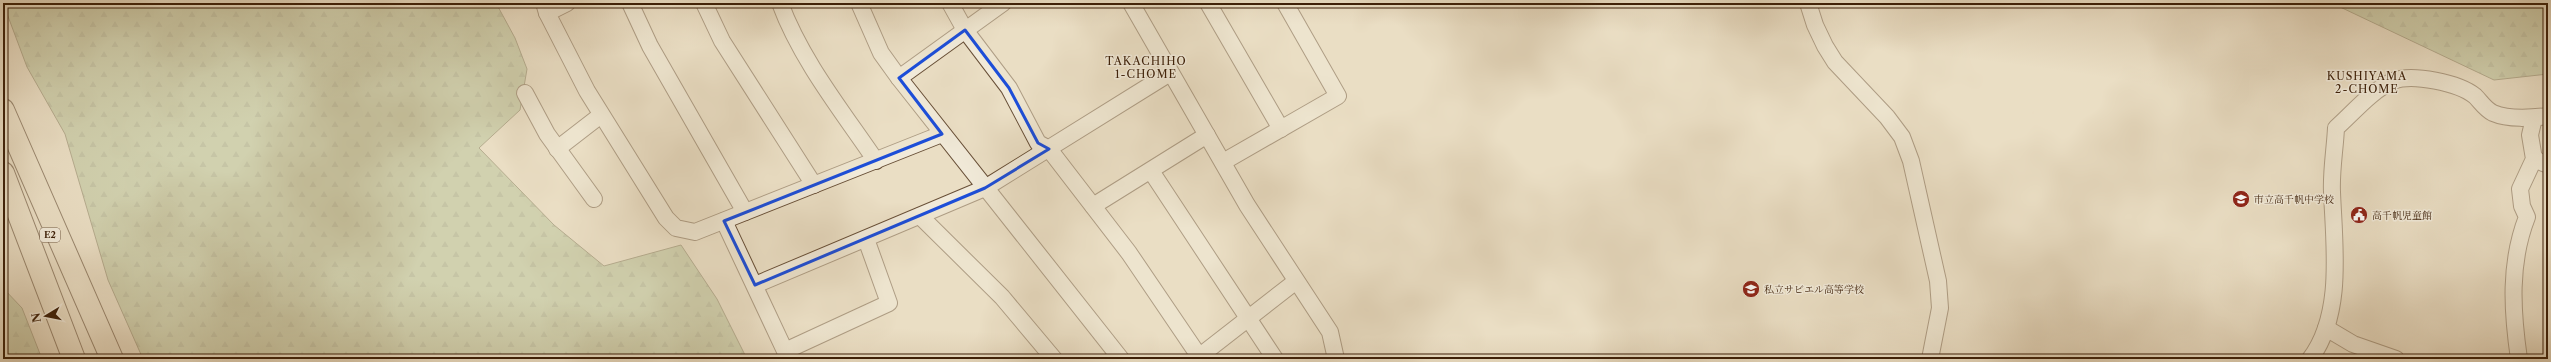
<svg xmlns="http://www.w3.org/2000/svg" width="2551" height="362" font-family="'Libre Caslon Text','Noto Serif JP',serif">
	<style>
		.forest { fill: url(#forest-firs); stroke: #78704f }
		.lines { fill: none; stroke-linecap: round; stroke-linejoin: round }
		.minor-casing { stroke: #684f37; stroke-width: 18 }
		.highway-casing { stroke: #3c1f08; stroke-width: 24 }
		.minor { stroke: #f1ead9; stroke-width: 16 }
		.highway { stroke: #eadec4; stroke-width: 22 }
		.marked { fill: none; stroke: #1d4ed8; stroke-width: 3; stroke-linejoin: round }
		.labels { text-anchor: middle; stroke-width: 3; stroke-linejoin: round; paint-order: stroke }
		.shield { fill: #f1ead9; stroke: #725c47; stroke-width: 1 }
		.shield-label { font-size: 9px; font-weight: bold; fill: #3c1f08 }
		.poi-label { font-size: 10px; fill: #3c1f08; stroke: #f1ead9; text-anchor: start }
		.neighbourhood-label { font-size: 11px; letter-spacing: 1px; fill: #3c1f08; stroke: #f1ead9 }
	</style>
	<defs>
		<pattern id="forest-firs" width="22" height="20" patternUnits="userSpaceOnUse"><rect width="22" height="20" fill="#b4c296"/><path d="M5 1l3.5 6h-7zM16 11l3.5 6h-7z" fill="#9ca680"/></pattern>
	</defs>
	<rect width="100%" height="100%" fill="#eadec4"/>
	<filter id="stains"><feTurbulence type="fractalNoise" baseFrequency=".005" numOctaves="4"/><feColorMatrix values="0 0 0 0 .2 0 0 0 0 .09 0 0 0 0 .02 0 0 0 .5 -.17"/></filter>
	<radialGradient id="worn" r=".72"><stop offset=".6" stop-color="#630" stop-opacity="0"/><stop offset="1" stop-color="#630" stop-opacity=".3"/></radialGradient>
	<g class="forest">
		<path d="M 3,3 L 496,3 L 515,38 L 527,69 L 520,110 L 479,148 L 554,225 L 604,266 L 681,245 L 717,299 L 747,359 L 143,359 L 108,280 L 65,134 L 27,67 Z"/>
		<path d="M 2326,3 L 2548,3 L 2548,74 L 2494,80 L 2338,6 Z"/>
		<path d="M 3,288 L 22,308 L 42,359 L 3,359 Z"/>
	</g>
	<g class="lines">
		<defs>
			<g id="minor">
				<path d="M 544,3 L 547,13 L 587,91 L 666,218 L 676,228 L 695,232 L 942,134"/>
				<path d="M 630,3 L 650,46 L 745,212"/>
				<path d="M 704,3 L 722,41 L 814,185"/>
				<path d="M 780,3 C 801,60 842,111 876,161"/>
				<path d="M 859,3 L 881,53 L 899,78 L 1121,359"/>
				<path d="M 950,3 L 965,30 L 1009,88 L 1038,143 L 1049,149 L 1129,253 L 1201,359"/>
				<path d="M 1131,3 L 1247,205 L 1330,332 L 1336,359"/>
				<path d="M 1208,3 L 1281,129"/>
				<path d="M 1808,3 L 1815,25 L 1825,46 L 1835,62 L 1887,117 L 1902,137 L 1911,161 L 1938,281 L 1940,308 L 1930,359"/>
				<path d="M 547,13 L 567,3"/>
				<path d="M 899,78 L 1003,3"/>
				<path d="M 525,93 L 547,134 L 594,199"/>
				<path d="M 557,149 L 601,115"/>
				<path d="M 2534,159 L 2548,165"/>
				<path d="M 1223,162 L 1338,96 L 1285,3"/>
				<path d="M 1151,171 L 1275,359"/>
				<path d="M 1093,206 L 1207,135"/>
				<path d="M 920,216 L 1002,297 L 1054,359"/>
				<path d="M 724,221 L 785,351 L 889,303 L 866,239"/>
				<path d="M 755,285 L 985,188 L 1170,73"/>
				<path d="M 2326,328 L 2353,344 L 2396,359"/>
				<path d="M 1196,359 L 1295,282"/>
				<path d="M 2310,359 C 2344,314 2334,245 2332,192 C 2331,171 2335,149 2336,128 C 2353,113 2372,90 2393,81 C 2412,73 2459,83 2475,96 C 2481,102 2485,109 2493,113 C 2509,120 2531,118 2548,116"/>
				<path d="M 2519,359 C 2512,311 2509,263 2527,217 L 2522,206 L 2520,189 L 2534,159 L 2530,135 L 2534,118"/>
			</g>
			<g id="highway">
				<path d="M 3,110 L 112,359"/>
				<path d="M 3,173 L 74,359"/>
			</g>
		</defs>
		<use href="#minor" class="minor-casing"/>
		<use href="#highway" class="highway-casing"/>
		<use href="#minor" class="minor"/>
		<use href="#highway" class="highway"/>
	</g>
	<path d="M0 0H2551V362H0ZM 965,30 L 1009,88 L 1038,143 L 1049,149 L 985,188 L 755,285 L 724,221 L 942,134 L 899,78 Z" fill="#eadec4" fill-opacity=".55" fill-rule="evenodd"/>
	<path class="marked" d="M 965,30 L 1009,88 L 1038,143 L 1049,149 L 985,188 L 755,285 L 724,221 L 942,134 L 899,78 Z"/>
	<defs>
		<symbol id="school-disc" viewBox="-11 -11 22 22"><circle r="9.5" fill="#8f2418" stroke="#f1ead9"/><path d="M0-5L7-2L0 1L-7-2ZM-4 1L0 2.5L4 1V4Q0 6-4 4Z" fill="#fff"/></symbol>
		<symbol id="civic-disc" viewBox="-11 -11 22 22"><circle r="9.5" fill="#8f2418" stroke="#f1ead9"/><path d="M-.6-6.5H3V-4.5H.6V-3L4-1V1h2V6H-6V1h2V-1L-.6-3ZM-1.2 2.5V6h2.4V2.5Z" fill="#fff"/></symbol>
	</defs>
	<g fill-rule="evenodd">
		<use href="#school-disc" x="2231" y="189" width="20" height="20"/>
		<use href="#civic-disc" x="2349" y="205" width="20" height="20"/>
		<use href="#school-disc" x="1741" y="279" width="20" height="20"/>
	</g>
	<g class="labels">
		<rect class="shield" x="40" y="228" width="20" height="14" rx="3"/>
		<g class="shield-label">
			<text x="50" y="238">E2</text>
		</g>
		<g class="poi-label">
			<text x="2254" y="203">市立高千帆中学校</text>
			<text x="2372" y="219">高千帆児童館</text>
			<text x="1764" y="293">私立サビエル高等学校</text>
		</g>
		<g class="neighbourhood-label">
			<text x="1146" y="65">TAKACHIHO<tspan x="1146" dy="13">1-CHOME</tspan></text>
			<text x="2367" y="80">KUSHIYAMA<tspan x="2367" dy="13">2-CHOME</tspan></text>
		</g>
	</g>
	<rect width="2551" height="362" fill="none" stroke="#eadec4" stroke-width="16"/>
	<rect x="4" y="4" width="2543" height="354" fill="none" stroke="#3c1f08" stroke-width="2"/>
	<rect x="8" y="8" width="2535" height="346" fill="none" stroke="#3c1f08"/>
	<g transform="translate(46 316) rotate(260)" stroke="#f1ead9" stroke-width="3" paint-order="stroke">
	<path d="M0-3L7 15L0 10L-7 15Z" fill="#3c1f08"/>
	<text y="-6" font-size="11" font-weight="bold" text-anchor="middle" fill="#3c1f08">N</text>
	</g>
	<rect width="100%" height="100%" filter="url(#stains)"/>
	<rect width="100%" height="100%" fill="url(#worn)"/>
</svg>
